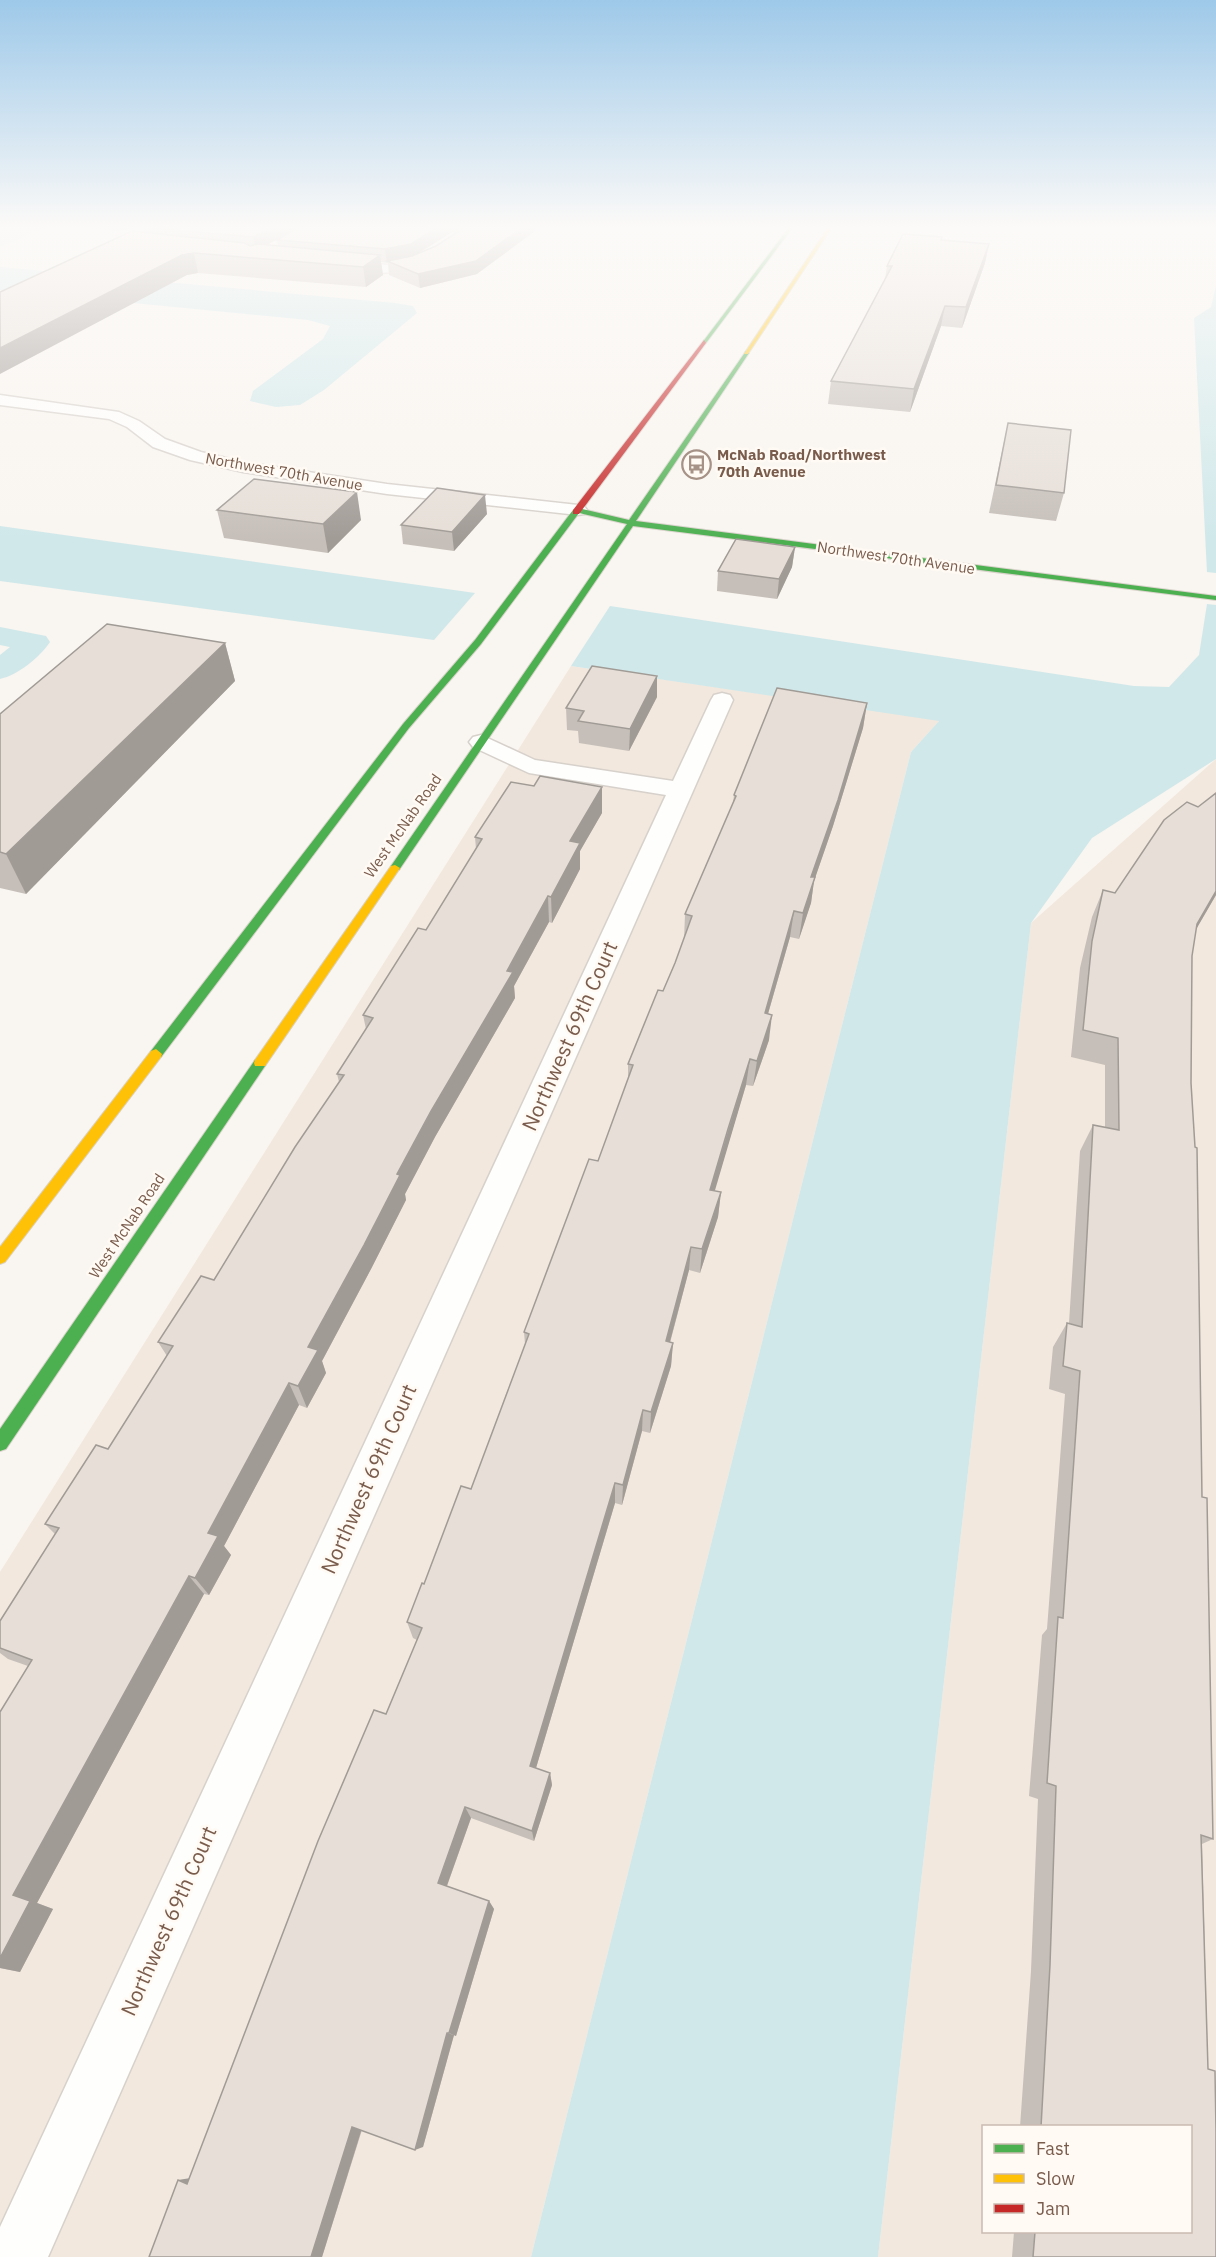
<svg xmlns="http://www.w3.org/2000/svg" width="1216" height="2257" font-family="'IBM Plex Sans',sans-serif">
	<style>
		.residential { fill: #f2e8de; fill-rule: evenodd }
		.water { fill: #d0e8ea }
		.lines { fill: none; stroke-linecap: round; stroke-linejoin: round }
		.canal { fill: #d0e8ea; fill-rule: evenodd }
		.street-casing { stroke: #d7d1cb; stroke-width: 3 }
		.fast-casing { stroke: #d9d2cb; stroke-width: 2 }
		.slow-casing { stroke: #d9d2cb; stroke-width: 2 }
		.jam-casing { stroke: #d9d2cb; stroke-width: 2 }
		.street { fill: #fefefd; fill-rule: evenodd }
		.fast { fill: #4caf50; fill-rule: evenodd }
		.slow { fill: #ffc107; fill-rule: evenodd }
		.jam { fill: #c62828; fill-rule: evenodd }
		.wall { fill: #c6bfb9; fill-rule: evenodd }
		.shaded-wall { fill: #a19b96 }
		.building { fill: #e6ded7; stroke: #a19b96; stroke-width: 1.5 }
		.labels { text-anchor: middle; stroke-width: 5; stroke-linejoin: round; paint-order: stroke }
		.far-poi-label { font-size: 15px; font-weight: bold; fill: #7a5c4d; stroke: #fffaf3; text-anchor: start }
		.far-street-label { font-size: 15px; fill: #7a5c4d; stroke: #fffaf3 }
		.near-street-label { font-size: 21px; fill: #7a5c4d; stroke: #fffaf3 }
	</style>
	<rect width="100%" height="100%" fill="#f9f5f0"/>
	<g class="residential">
		<path d="M 571,666 L 940,720 L 911,752 L 531,2257 L 0,2257 L 0,1572 Z"/>
		<path d="M 1216,759 L 1216,2257 L 878,2257 L 1031,923 ZM 984,2126 L 1190,2126 L 1190,2232 L 984,2232 Z"/>
	</g>
	<g class="water">
		<path d="M 0,226 L 50,226 L 0,247 Z"/>
		<path d="M 0,267 L 395,303 L 413,306 L 417,313 L 324,390 L 300,405 L 276,407 L 250,401 L 253,391 L 323,339 L 330,326 L 308,320 L 0,290 Z"/>
		<path d="M 1216,286 L 1216,573 L 1207,572 L 1194,318 L 1211,307 Z"/>
		<path d="M 0,526 L 475,593 L 434,640 L 0,581 Z"/>
		<path d="M 1207,604 L 1216,605 L 1216,759 L 1092,838 L 1031,923 L 878,2257 L 531,2257 L 911,752 L 939,721 L 571,666 L 610,606 L 1134,686 L 1169,687 L 1199,655 Z"/>
	</g>
	<g class="lines">
		<path class="canal" d="M 0,627 L 46,636 L 50,642 C 40,657 18,675 0,679 L 0,655 L 10,647 L 0,645 Z"/>
		<defs>
			<g id="street">
				<path d="M 139,226 L 154,226 L 126,240 L 149,244 L 149,250 L 116,246 L 114,243 L 117,236 Z"/>
				<path d="M 465,226 L 478,226 L 436,259 L 413,271 L 378,273 L 337,269 L 331,265 C 339,257 385,267 401,265 C 426,263 446,240 465,226 Z"/>
				<path d="M 0,395 L 119,412 L 139,421 L 165,439 L 201,452 L 243,462 L 387,484 L 578,505 L 584,506 L 587,510 L 584,514 L 578,515 L 387,494 L 243,472 L 190,460 L 153,447 L 127,427 L 109,419 L 0,405 Z"/>
				<path d="M 722,693 L 730,695 L 733,700 L 48,2257 L 0,2257 L 0,2227 L 666,795 L 529,773 L 473,747 L 469,742 L 473,737 L 481,735 L 535,760 L 673,781 L 711,700 L 714,695 Z"/>
			</g>
			<g id="fast">
				<path d="M 790,226 L 794,226 L 706,343 L 702,343 Z"/>
				<path d="M 746,351 L 749,353 L 636,521 L 1216,596 L 1216,600 L 633,526 L 399,870 L 391,870 L 391,866 L 627,524 L 579,513 L 481,644 L 409,728 L 161,1057 L 151,1057 L 150,1054 L 151,1051 L 403,724 L 475,640 L 573,510 L 578,508 L 629,520 Z"/>
				<path d="M 260,1058 L 266,1063 L 265,1066 L 6,1449 L 0,1451 L 0,1429 L 255,1060 Z"/>
			</g>
			<g id="slow">
				<path d="M 829,226 L 833,226 L 748,354 L 744,354 Z"/>
				<path d="M 395,865 L 400,868 L 265,1066 L 255,1066 L 254,1063 L 255,1060 L 391,866 Z"/>
				<path d="M 156,1049 L 162,1054 L 161,1057 L 5,1262 L 0,1264 L 0,1247 L 151,1051 Z"/>
			</g>
			<path id="jam" d="M 704,340 L 706,343 L 579,514 L 573,514 L 573,510 Z"/>
		</defs>
		<use href="#street" class="street-casing"/>
		<use href="#fast" class="fast-casing"/>
		<use href="#slow" class="slow-casing"/>
		<use href="#jam" class="jam-casing"/>
		<use href="#street" class="street"/>
		<use href="#fast" class="fast"/>
		<use href="#slow" class="slow"/>
		<use href="#jam" class="jam"/>
	</g>
	<g class="wall">
		<path d="M 74,226 L 134,226 L 122,231 L 74,227 Z"/>
		<path d="M 143,226 L 466,226 L 457,229 L 419,253 L 477,274 L 420,288 L 389,275 L 388,263 L 381,262 L 383,275 L 366,287 L 198,273 L 187,275 L 145,233 ZM 295,229 L 277,240 L 278,246 L 266,245 Z"/>
		<path d="M 942,240 L 989,244 L 985,263 L 962,328 L 941,326 L 910,412 L 828,404 L 831,381 L 885,279 L 887,266 Z"/>
		<path d="M 1008,423 L 1064,493 L 1056,521 L 989,513 Z"/>
		<path d="M 217,510 L 361,520 L 328,553 L 224,538 Z"/>
		<path d="M 487,514 L 454,551 L 403,544 L 401,525 Z"/>
		<path d="M 795,547 L 792,567 L 777,599 L 717,591 L 718,571 Z"/>
		<path d="M 225,643 L 235,681 L 26,894 L 0,888 L 0,714 Z"/>
		<path d="M 657,697 L 629,751 L 579,743 L 578,731 L 567,730 L 566,708 Z"/>
		<path d="M 867,703 L 863,728 L 833,826 L 814,881 L 811,903 L 799,939 L 790,937 L 768,1014 L 769,1040 L 753,1086 L 746,1085 L 725,1154 L 714,1191 L 721,1192 L 718,1217 L 700,1273 L 689,1270 L 670,1343 L 673,1343 L 671,1366 L 650,1433 L 642,1431 L 622,1505 L 615,1503 L 536,1768 L 550,1773 L 552,1785 L 534,1841 L 471,1818 L 447,1886 L 489,1901 L 494,1909 L 456,2036 L 454,2035 L 423,2147 L 362,2130 L 322,2257 L 149,2257 L 190,2178 L 417,1640 L 413,1638 L 407,1622 L 424,1584 L 471,1489 L 525,1344 L 524,1332 L 598,1161 L 628,1080 L 628,1064 L 663,991 L 675,963 L 684,940 L 685,914 L 733,803 L 734,795 Z"/>
		<path d="M 534,786 L 602,787 L 602,813 L 580,851 L 580,869 L 552,923 L 549,922 L 514,986 L 515,998 L 435,1137 L 405,1194 L 406,1200 L 371,1269 L 322,1361 L 326,1373 L 307,1408 L 299,1405 L 224,1546 L 231,1555 L 209,1595 L 204,1594 L 37,1903 L 53,1909 L 20,1972 L 0,1968 L 0,1712 L 28,1666 L 8,1659 L 0,1653 L 0,1621 L 55,1534 L 45,1524 L 108,1449 L 167,1356 L 158,1342 L 214,1280 L 339,1082 L 337,1074 L 366,1029 L 363,1015 L 426,930 L 476,849 L 475,837 Z"/>
		<path d="M 1216,793 L 1216,895 L 1196,929 L 1192,956 L 1191,1083 L 1202,1497 L 1213,1839 L 1202,1844 L 1208,2069 L 1216,2257 L 1012,2257 L 1014,2232 L 1191,2232 L 1191,2127 L 1020,2127 L 1031,1971 L 1038,1799 L 1029,1796 L 1042,1635 L 1047,1629 L 1065,1394 L 1049,1389 L 1053,1347 L 1067,1323 L 1069,1323 L 1080,1151 L 1093,1125 L 1105,1127 L 1105,1065 L 1071,1057 L 1080,968 L 1092,917 L 1103,890 L 1115,893 L 1198,807 Z"/>
	</g>
	<g class="shaded-wall">
		<path d="M 120,226 L 134,226 L 122,231 Z"/>
		<path d="M 275,226 L 301,226 L 256,251 L 253,237 Z"/>
		<path d="M 440,226 L 466,226 L 457,229 L 412,257 L 387,261 L 387,263 L 385,249 Z"/>
		<path d="M 524,226 L 542,226 L 477,274 L 420,288 L 418,274 Z"/>
		<path d="M 989,244 L 985,263 L 962,328 L 966,307 Z"/>
		<path d="M 194,253 L 198,273 L 187,275 L 0,374 L 0,348 L 182,255 Z"/>
		<path d="M 380,255 L 383,275 L 366,287 L 363,267 Z"/>
		<path d="M 945,306 L 941,326 L 910,412 L 914,389 Z"/>
		<path d="M 357,492 L 361,520 L 328,553 L 323,524 Z"/>
		<path d="M 485,495 L 487,514 L 454,551 L 452,532 Z"/>
		<path d="M 795,547 L 792,567 L 777,599 L 779,579 Z"/>
		<path d="M 225,643 L 235,681 L 26,894 L 6,854 Z"/>
		<path d="M 657,676 L 657,697 L 629,751 L 630,729 Z"/>
		<path d="M 867,703 L 863,728 L 833,826 L 814,881 L 811,903 L 799,939 L 803,913 L 811,877 Z"/>
		<path d="M 602,787 L 602,813 L 580,851 L 580,869 L 552,923 L 551,897 L 570,841 Z"/>
		<path d="M 1216,891 L 1216,895 L 1183,952 L 1197,924 Z"/>
		<path d="M 548,896 L 549,922 L 514,986 L 515,998 L 435,1137 L 405,1194 L 406,1200 L 371,1269 L 322,1361 L 326,1373 L 307,1408 L 298,1386 L 308,1347 L 397,1174 Z"/>
		<path d="M 794,911 L 790,937 L 761,1038 L 765,1013 Z"/>
		<path d="M 772,1015 L 769,1040 L 753,1086 L 757,1061 Z"/>
		<path d="M 750,1059 L 746,1085 L 708,1214 L 710,1190 Z"/>
		<path d="M 721,1192 L 718,1217 L 700,1273 L 702,1249 Z"/>
		<path d="M 691,1247 L 689,1270 L 664,1364 L 666,1341 Z"/>
		<path d="M 673,1343 L 671,1366 L 650,1433 L 651,1412 Z"/>
		<path d="M 289,1383 L 299,1405 L 224,1546 L 231,1555 L 209,1595 L 195,1578 L 208,1533 Z"/>
		<path d="M 643,1410 L 642,1431 L 622,1505 L 623,1485 Z"/>
		<path d="M 615,1483 L 615,1503 L 533,1778 L 530,1766 Z"/>
		<path d="M 189,1576 L 204,1594 L 37,1903 L 53,1909 L 20,1972 L 0,1968 L 0,1958 L 13,1895 Z"/>
		<path d="M 550,1773 L 552,1785 L 534,1841 L 532,1831 Z"/>
		<path d="M 465,1807 L 471,1818 L 445,1891 L 438,1883 Z"/>
		<path d="M 489,1901 L 494,1909 L 456,2036 L 449,2033 Z"/>
		<path d="M 447,2033 L 454,2035 L 423,2147 L 415,2150 Z"/>
		<path d="M 363,2125 L 322,2257 L 311,2257 L 352,2127 Z"/>
		<path d="M 197,2177 L 187,2184 L 178,2180 Z"/>
	</g>
	<g class="building">
		<path d="M 158,226 L 275,226 L 253,237 L 152,228 Z"/>
		<path d="M 300,226 L 440,226 L 411,244 L 385,249 L 277,240 Z"/>
		<path d="M 467,226 L 524,226 L 476,261 L 418,274 L 387,261 L 412,256 L 436,246 Z"/>
		<path d="M 132,231 L 245,243 L 250,246 L 258,244 L 380,255 L 363,267 L 194,253 L 182,255 L 0,348 L 0,292 Z"/>
		<path d="M 903,234 L 942,237 L 941,240 L 989,244 L 966,307 L 945,306 L 914,389 L 831,381 L 892,266 L 887,266 Z"/>
		<path d="M 1008,423 L 1071,430 L 1064,493 L 996,485 Z"/>
		<path d="M 254,479 L 357,492 L 323,524 L 217,510 Z"/>
		<path d="M 437,488 L 485,495 L 452,532 L 401,525 Z"/>
		<path d="M 736,539 L 795,547 L 779,579 L 718,571 Z"/>
		<path d="M 107,624 L 225,643 L 6,854 L 0,852 L 0,714 Z"/>
		<path d="M 592,666 L 657,676 L 630,729 L 578,721 L 584,711 L 566,708 Z"/>
		<path d="M 777,688 L 867,703 L 838,800 L 811,877 L 815,877 L 803,913 L 794,911 L 765,1013 L 772,1015 L 757,1061 L 750,1059 L 728,1129 L 710,1190 L 721,1192 L 702,1249 L 691,1247 L 666,1341 L 673,1343 L 651,1412 L 643,1410 L 623,1485 L 615,1483 L 530,1766 L 550,1773 L 532,1831 L 465,1807 L 438,1883 L 489,1901 L 449,2033 L 447,2033 L 415,2150 L 352,2127 L 311,2257 L 149,2257 L 178,2180 L 187,2184 L 318,1841 L 374,1710 L 386,1714 L 422,1628 L 407,1622 L 422,1583 L 424,1584 L 461,1486 L 471,1489 L 529,1334 L 524,1332 L 589,1159 L 598,1161 L 633,1065 L 628,1064 L 658,990 L 663,991 L 675,963 L 692,916 L 685,914 L 736,796 L 734,795 Z"/>
		<path d="M 540,776 L 602,787 L 570,841 L 580,843 L 551,897 L 548,896 L 507,971 L 513,972 L 431,1111 L 397,1174 L 400,1175 L 364,1245 L 308,1347 L 318,1350 L 298,1386 L 289,1383 L 208,1533 L 218,1536 L 195,1578 L 189,1576 L 13,1895 L 30,1901 L 0,1958 L 0,1712 L 32,1660 L 0,1648 L 0,1621 L 59,1528 L 45,1524 L 96,1445 L 108,1449 L 173,1346 L 158,1342 L 201,1276 L 214,1280 L 295,1147 L 344,1075 L 337,1074 L 373,1018 L 363,1015 L 418,928 L 426,930 L 482,839 L 475,837 L 511,782 L 534,786 Z"/>
		<path d="M 1216,793 L 1216,891 L 1197,924 L 1192,956 L 1191,1083 L 1195,1147 L 1197,1148 L 1202,1497 L 1207,1498 L 1213,1839 L 1201,1835 L 1208,2069 L 1215,2071 L 1216,2132 L 1216,2257 L 1033,2257 L 1035,2232 L 1191,2232 L 1191,2127 L 1041,2127 L 1050,1965 L 1056,1786 L 1047,1783 L 1058,1617 L 1063,1618 L 1080,1371 L 1063,1366 L 1067,1323 L 1082,1327 L 1093,1125 L 1119,1130 L 1118,1038 L 1083,1030 L 1092,941 L 1103,890 L 1115,893 L 1164,820 L 1187,802 L 1198,807 Z"/>
	</g>
	<linearGradient id="sky" x2="0" y2="1"><stop stop-color="#9ec9e9"/><stop offset="0.42" stop-color="#fcfaf8"/><stop offset="1" stop-color="#fcfaf8" stop-opacity="0"/></linearGradient>
	<rect width="1216" height="542" fill="url(#sky)"/>
	<defs>
		<symbol id="bus-ring" viewBox="-11 -11 22 22"><circle r="9.5" fill="#fffaf3" stroke="#a69286" stroke-width="1.5"/><path d="M-5-6H5V4H4V6H2V4H-2V6H-4V4H-5ZM-3.5-4V0h7V-4ZM-3.5 1.2v1.5H-2V1.2ZM2 1.2v1.5H3.5V1.2Z" fill="#a69286"/></symbol>
	</defs>
	<g fill-rule="evenodd">
		<use href="#bus-ring" x="680" y="448" width="33" height="33"/>
	</g>
	<g class="labels">
		<g class="far-poi-label">
			<text x="717" y="460">McNab Road/Northwest<tspan x="717" dy="17">70th Avenue</tspan></text>
		</g>
		<g class="far-street-label">
			<text transform="translate(284 472) rotate(10)" y="5">Northwest 70th Avenue</text>
			<text transform="translate(896 558) rotate(8)" y="5">Northwest 70th Avenue</text>
			<text transform="translate(403 826) rotate(-55)" y="5">West McNab Road</text>
			<text transform="translate(127 1226) rotate(-56)" y="5">West McNab Road</text>
		</g>
		<g class="near-street-label">
			<text transform="translate(570 1036) rotate(-66)" y="7">Northwest 69th Court</text>
			<text transform="translate(369 1479) rotate(-66)" y="7">Northwest 69th Court</text>
			<text transform="translate(169 1921) rotate(-66)" y="7">Northwest 69th Court</text>
		</g>
	</g>
	<rect x="982" y="2125" width="210" height="108" fill="#fffaf3" stroke="#cabbb1" stroke-width="1.5"/>
	<rect x="994" y="2144" width="30" height="9" fill="#4caf50" stroke="#cabbb1" stroke-width="1.5"/>
	<text x="1036" y="2155" font-size="18" fill="#7a5c4d">Fast</text>
	<rect x="994" y="2174" width="30" height="9" fill="#ffc107" stroke="#cabbb1" stroke-width="1.5"/>
	<text x="1036" y="2185" font-size="18" fill="#7a5c4d">Slow</text>
	<rect x="994" y="2204" width="30" height="9" fill="#c62828" stroke="#cabbb1" stroke-width="1.5"/>
	<text x="1036" y="2215" font-size="18" fill="#7a5c4d">Jam</text>
</svg>
